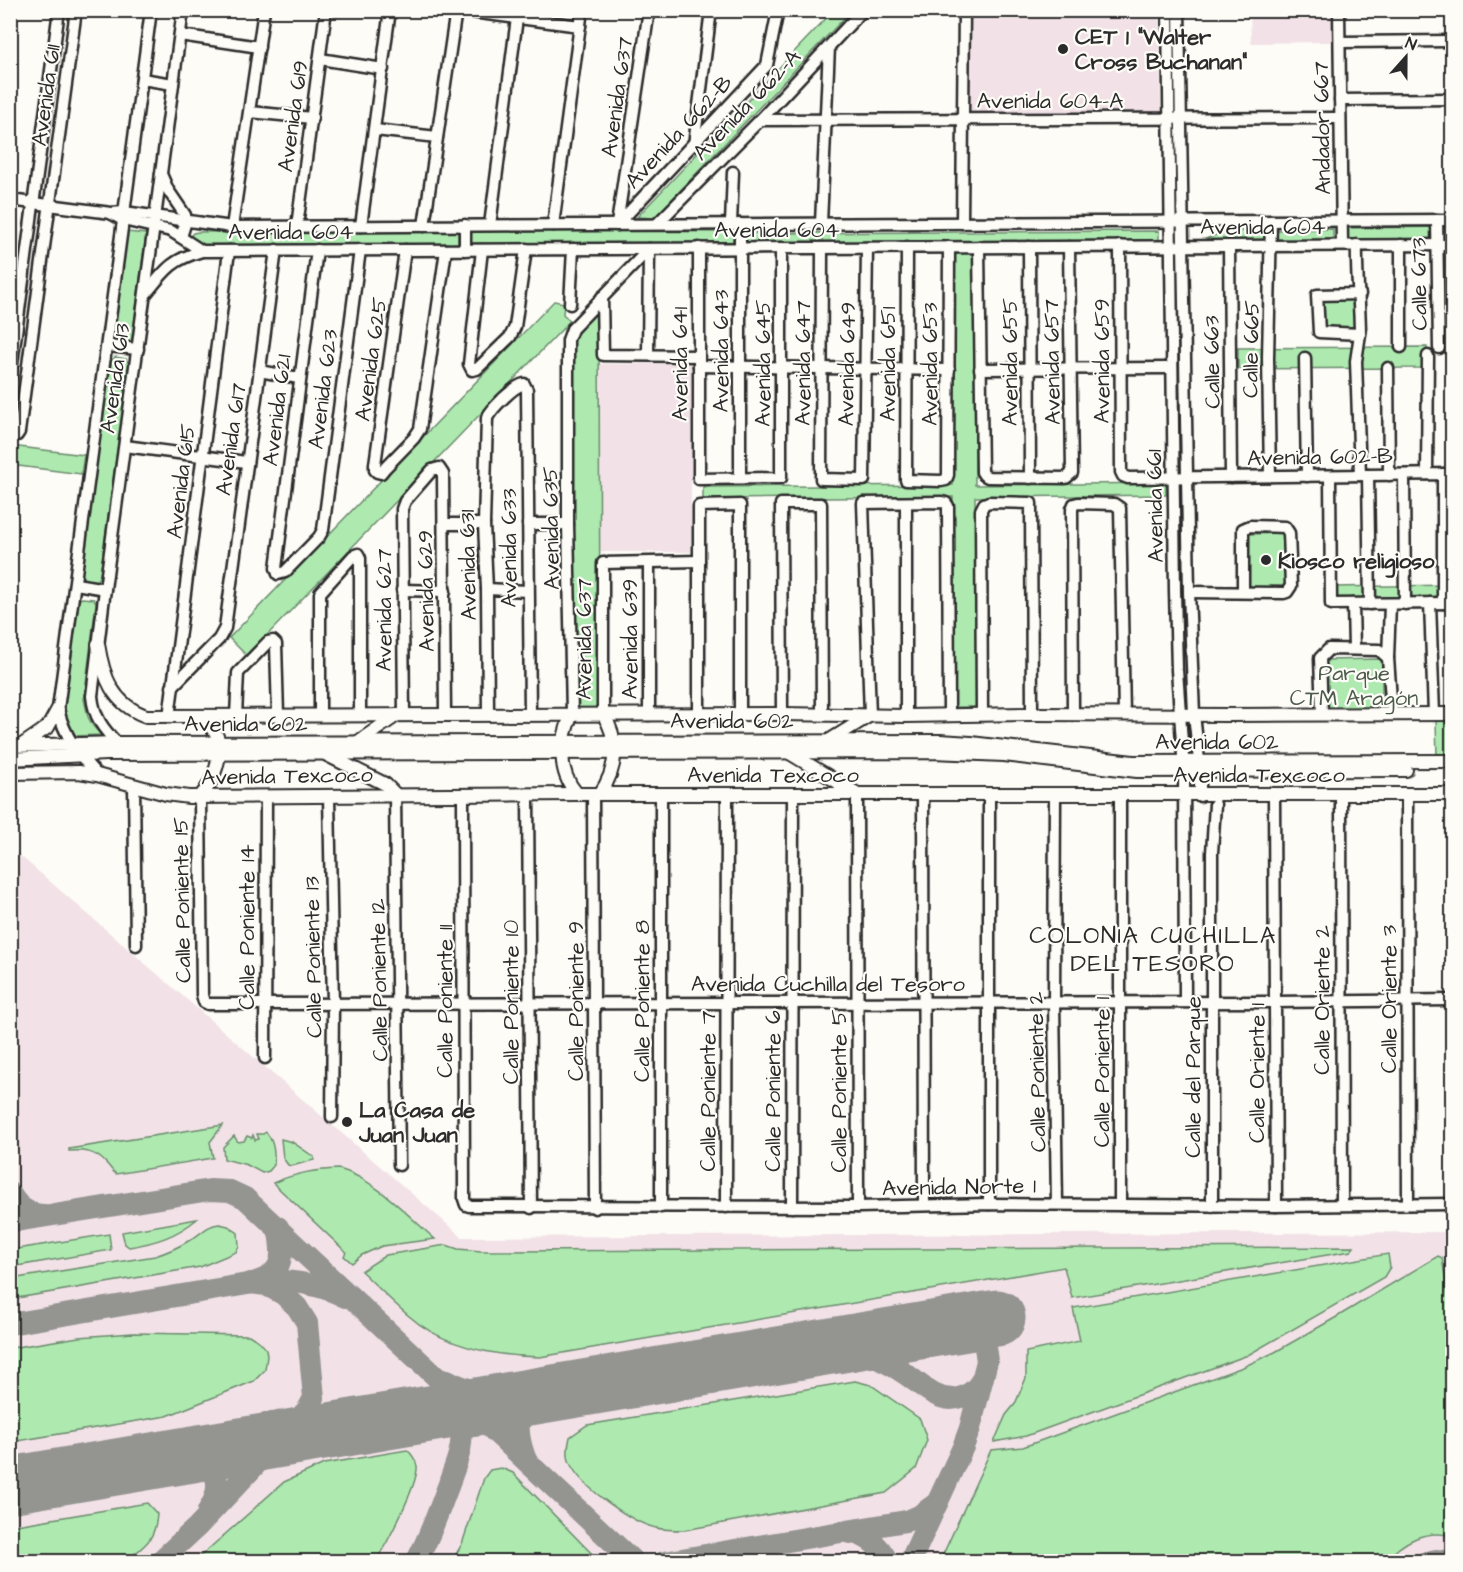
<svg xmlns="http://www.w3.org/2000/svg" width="1463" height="1572" font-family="'Architects Daughter',sans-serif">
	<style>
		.built { fill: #f2e2e7 }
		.green { fill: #aeeab0; stroke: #6c8a6e; stroke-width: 1.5 }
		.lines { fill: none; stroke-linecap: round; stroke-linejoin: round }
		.taxiway { stroke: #949491; stroke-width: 22 }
		.runway { stroke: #949491; stroke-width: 57 }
		.minor-casing { stroke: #2b2b2b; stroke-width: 15 }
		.major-casing { stroke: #2b2b2b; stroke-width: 16 }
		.minor { stroke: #fdfcf7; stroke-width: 10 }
		.major { stroke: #fdfcf7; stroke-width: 12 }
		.poi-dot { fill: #2b2b2b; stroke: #fdfcf7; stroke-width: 2 }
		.labels { text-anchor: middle; stroke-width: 4.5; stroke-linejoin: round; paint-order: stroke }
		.poi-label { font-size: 22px; font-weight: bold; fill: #2b2b2b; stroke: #fdfcf7; text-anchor: start }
		.street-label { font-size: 22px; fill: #2b2b2b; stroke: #fdfcf7 }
		.park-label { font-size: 22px; fill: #4c5b4c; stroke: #fdfcf7 }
		.neighbourhood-label { font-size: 24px; letter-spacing: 1.5px; fill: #2b2b2b; stroke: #fdfcf7 }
	</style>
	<rect width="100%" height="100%" fill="#fdfcf7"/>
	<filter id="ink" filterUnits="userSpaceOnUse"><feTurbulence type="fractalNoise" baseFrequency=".0167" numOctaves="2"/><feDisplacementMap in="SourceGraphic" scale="12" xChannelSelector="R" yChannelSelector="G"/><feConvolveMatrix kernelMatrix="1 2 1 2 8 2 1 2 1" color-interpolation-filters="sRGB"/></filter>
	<g filter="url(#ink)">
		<g class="built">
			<path d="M 967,11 L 1159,11 L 1161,113 L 967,114 Z"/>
			<path d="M 1250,11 L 1333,11 L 1333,42 L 1251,43 Z"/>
			<path d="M 691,363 L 691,552 L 600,552 L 599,364 Z"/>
			<path d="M 10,847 L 462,1237 L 1452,1232 L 1452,1561 L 11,1561 Z"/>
		</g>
		<g class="green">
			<path d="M 834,10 L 851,11 L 654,218 L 637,217 Z"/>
			<path d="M 1452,227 L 1452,240 L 1347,241 L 1346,228 Z"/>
			<path d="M 1333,229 L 1333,241 L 1201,241 L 1225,231 Z"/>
			<path d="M 458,230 L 458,246 L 201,247 L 189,238 L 193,233 L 198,232 Z"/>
			<path d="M 468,230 L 733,232 L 733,244 L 468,246 Z"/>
			<path d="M 1159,231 L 1159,241 L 743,244 L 743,233 Z"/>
			<path d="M 127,232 L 146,234 L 132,340 L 129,342 L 116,340 L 113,338 Z"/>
			<path d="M 952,251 L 974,252 L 975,485 L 1166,483 L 1166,495 L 975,497 L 976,707 L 954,707 L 953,497 L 703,499 L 703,487 L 953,485 Z"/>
			<path d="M 1320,297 L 1357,297 L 1358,331 L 1321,331 Z"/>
			<path d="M 554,301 L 564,303 L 563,314 L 570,321 L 247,656 L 229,638 Z"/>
			<path d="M 599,305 L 600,708 L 575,708 L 573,335 Z"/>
			<path d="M 1427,347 L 1427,368 L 1238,369 L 1238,348 Z"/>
			<path d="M 115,357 L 126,359 L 129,364 L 100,576 L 96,581 L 84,579 L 81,573 L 111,362 Z"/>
			<path d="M 11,446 L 84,455 L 81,474 L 11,465 Z"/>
			<path d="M 1284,533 L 1285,588 L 1248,589 L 1247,534 Z"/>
			<path d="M 1452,585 L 1452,602 L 1334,603 L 1333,587 Z"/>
			<path d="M 82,598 L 94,599 L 96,603 L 84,699 L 88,717 L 93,726 L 101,735 L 72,736 L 62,711 L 78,600 Z"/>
			<path d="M 1382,659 L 1382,710 L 1326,710 L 1325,660 Z"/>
			<path d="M 1436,721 L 1452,721 L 1452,757 L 1437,757 Z"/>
			<path d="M 223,1125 L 210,1142 L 213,1158 L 116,1174 C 112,1171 110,1167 106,1163 C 95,1151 84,1150 69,1151 L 69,1149 Z"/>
			<path d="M 266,1132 C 274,1141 275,1153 274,1165 L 269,1171 L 262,1173 L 247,1165 L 224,1159 L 223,1147 L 234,1136 L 238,1142 L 244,1141 L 247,1136 L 252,1138 L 253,1135 L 255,1140 L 259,1139 L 257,1134 L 263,1134 Z"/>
			<path d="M 281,1139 L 292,1142 L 314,1157 L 314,1160 L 292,1166 L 288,1165 L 283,1158 Z"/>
			<path d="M 339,1169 C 375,1179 407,1215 435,1239 L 382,1246 L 362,1255 L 352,1263 L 344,1256 L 346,1252 L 273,1183 C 295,1173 315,1170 339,1169 Z"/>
			<path d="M 197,1219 C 177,1236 155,1243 129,1247 L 125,1244 L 122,1232 Z"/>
			<path d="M 219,1224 L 228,1226 L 238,1233 L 239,1246 L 236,1252 L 200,1267 L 11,1299 L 11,1279 L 155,1256 C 168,1252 179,1247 190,1240 C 201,1234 207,1225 219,1224 Z"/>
			<path d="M 109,1234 L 111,1250 L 11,1267 L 11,1250 Z"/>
			<path d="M 446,1245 L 458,1249 L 481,1251 L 1354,1247 L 1351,1251 L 1072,1298 L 1064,1267 L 540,1357 C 494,1356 444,1347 409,1316 C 392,1302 377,1286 361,1271 L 386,1255 Z"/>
			<path d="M 1388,1254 L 1390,1267 L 1384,1277 L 1248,1355 L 1026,1436 L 994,1442 L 1006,1415 L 1015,1404 L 1026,1378 L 1026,1352 L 1080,1341 L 1073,1308 Z"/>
			<path d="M 1438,1256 L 1442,1258 L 1452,1320 L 1452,1536 C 1426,1529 1402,1541 1385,1562 L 940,1561 L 991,1450 L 1023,1447 L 1243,1367 L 1275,1352 L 1335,1318 Z"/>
			<path d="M 133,1333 L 249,1335 L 260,1342 L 266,1349 L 267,1356 L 265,1370 L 254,1381 L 167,1416 L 11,1442 L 11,1348 L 79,1337 Z"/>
			<path d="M 855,1381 L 871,1385 L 920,1419 L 927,1440 L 916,1469 L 886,1493 L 685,1530 C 675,1530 665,1530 656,1528 C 632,1523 582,1487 571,1465 C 566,1456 568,1446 570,1437 L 587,1425 Z"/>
			<path d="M 407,1450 C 411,1453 416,1460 417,1466 C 419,1483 386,1545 376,1561 L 195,1561 L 284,1482 L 324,1464 Z"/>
			<path d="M 501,1468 L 513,1473 L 599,1561 L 452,1561 L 462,1544 L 484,1478 L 490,1470 Z"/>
			<path d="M 147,1503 L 157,1514 C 155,1541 145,1545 126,1561 L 11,1561 L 11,1526 Z"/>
		</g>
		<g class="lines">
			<g class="taxiway">
				<path d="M 10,1193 C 18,1207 28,1215 45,1215"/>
				<path d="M 10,1222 L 210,1190 L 230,1191 L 245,1198 L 634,1562"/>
				<path d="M 256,1282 C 286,1273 283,1253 278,1227"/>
				<path d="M 10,1324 L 265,1281 C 294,1280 319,1284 345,1297"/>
				<path d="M 812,1350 C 831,1348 848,1347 867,1354 C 881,1359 895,1367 907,1375 C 916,1381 924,1389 934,1394 C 953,1405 975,1396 983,1377"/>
				<path d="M 447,1380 C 471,1393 497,1397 524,1398"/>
				<path d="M 399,1419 L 435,1420 L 475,1426"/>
				<path d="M 242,1446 L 268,1436 L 282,1427"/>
				<path d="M 175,1458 C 211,1456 229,1478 208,1511"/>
				<path d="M 526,1460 C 514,1429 514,1405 549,1394"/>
				<path d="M 846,1532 C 866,1534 879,1544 888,1562"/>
				<path d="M 159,1562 L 197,1527 L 308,1409 L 314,1398 L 307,1323 L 297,1307 L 283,1294 L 266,1285 L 251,1283"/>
				<path d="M 416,1562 C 430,1537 439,1510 449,1484 C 453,1470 460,1457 461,1443 C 463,1426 460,1408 450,1394"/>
				<path d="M 664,1562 L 906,1521 L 919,1516 L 937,1503"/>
				<path d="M 910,1562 L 963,1447 L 970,1428 L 987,1361 L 981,1320"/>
				<path d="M 1426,1562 L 1436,1560 L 1450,1562"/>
			</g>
			<path class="runway" d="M 10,1485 L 997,1318"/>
			<defs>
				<g id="minor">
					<path d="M 456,10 L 580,26"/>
					<path d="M 1168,10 L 1175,591 L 1177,670 L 1184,771 L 1185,1001"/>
					<path d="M 1179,10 L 1189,592 L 1194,714 L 1200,770 L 1200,796"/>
					<path d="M 1339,10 L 1342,245"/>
					<path d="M 180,35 L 259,47"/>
					<path d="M 1340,42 L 1452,41"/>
					<path d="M 320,59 L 383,69"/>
					<path d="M 142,79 L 173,84"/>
					<path d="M 1340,100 L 1452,99"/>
					<path d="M 250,112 L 312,118"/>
					<path d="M 760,120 L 1340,118"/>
					<path d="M 375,130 L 437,137"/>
					<path d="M 694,145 L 711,10"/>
					<path d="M 161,174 L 168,190 L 185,215 L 186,221 L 181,237"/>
					<path d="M 10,200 L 111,213 L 124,212 L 232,227 L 1452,220"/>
					<path d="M 112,214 L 123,220 L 171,231 L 202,251 L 1452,245"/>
					<path d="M 1437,220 L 1439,348"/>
					<path d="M 821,223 L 829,47"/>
					<path d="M 962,223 L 964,10"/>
					<path d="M 617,224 L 649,10"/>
					<path d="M 657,224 L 760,120 L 863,10"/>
					<path d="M 731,224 L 733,172"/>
					<path d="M 740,224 L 740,478"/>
					<path d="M 490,225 L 517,18"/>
					<path d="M 553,225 L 582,10"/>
					<path d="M 617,225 L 767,65 L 778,10"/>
					<path d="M 297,226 L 326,10"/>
					<path d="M 361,226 L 390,10"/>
					<path d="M 424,226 L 456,10"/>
					<path d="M 232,227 L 264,10"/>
					<path d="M 1357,245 C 1356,274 1360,304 1360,334 L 1319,332 L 1317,295 L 1360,294"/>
					<path d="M 1401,245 L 1401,347"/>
					<path d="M 1120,246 L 1121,472 L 1123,476 L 1128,478 L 1452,474"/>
					<path d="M 1229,246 L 1231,477"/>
					<path d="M 907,247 L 906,480 L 941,481 L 946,480 L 948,475 L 949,247"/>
					<path d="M 979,247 L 982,472 L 984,475 L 988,477 L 1066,478 L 1072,473 L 1069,247"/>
					<path d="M 1029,247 L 1030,478"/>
					<path d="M 699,248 L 699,479 L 781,478 L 781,248"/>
					<path d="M 822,248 L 821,479 L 864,480 L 867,248"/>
					<path d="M 317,250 L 276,568 L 278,574 L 285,572 L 319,537 L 323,530 L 360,250"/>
					<path d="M 405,250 L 375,464 L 375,470 L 377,472 L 381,473 L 385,468 L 414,438 L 420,429 L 446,250"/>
					<path d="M 465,250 L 465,225"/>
					<path d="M 482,250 L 469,364 L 472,370 L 477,369 L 510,337 L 515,327 L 526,249"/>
					<path d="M 145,295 C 165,270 171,260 202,251"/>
					<path d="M 602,297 L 603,355 L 699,356"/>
					<path d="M 570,304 L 573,249"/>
					<path d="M 107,346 L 138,349"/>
					<path d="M 648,355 L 649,249"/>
					<path d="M 1305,358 L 1307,476"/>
					<path d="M 699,366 L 949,370"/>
					<path d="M 1388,368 L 1389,475"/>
					<path d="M 980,369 L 1171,368"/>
					<path d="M 259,371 L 299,378"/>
					<path d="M 10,378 L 59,10"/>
					<path d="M 10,435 L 17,435 L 19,432 L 76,10"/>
					<path d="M 125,446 L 246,462"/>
					<path d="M 1427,474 L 1428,356"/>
					<path d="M 1443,474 L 1443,603"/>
					<path d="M 1360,475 L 1356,361 L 1360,334"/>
					<path d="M 1368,475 L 1370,604"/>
					<path d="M 1404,475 L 1405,604"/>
					<path d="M 1270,476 L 1268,358 L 1271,221"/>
					<path d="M 1330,476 L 1331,604 L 1452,603"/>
					<path d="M 444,524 L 484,524"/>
					<path d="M 528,524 L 568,524"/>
					<path d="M 76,584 L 105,589"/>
					<path d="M 487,589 L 528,591"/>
					<path d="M 402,590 L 445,591"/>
					<path d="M 1189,592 L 1284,593 L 1287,592 L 1291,586 L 1289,533 L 1285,527 L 1250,526 L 1243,529 L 1243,592"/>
					<path d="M 1430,603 L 1434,714"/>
					<path d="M 1353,604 L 1354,649"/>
					<path d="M 1390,604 L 1388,658 L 1392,713"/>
					<path d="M 172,687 L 219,639 L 225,628 L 276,250"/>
					<path d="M 488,714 L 487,589 L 484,524 L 487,418 C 492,408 514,386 524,384 L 527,390 L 530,714"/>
					<path d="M 572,714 L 568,524 L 568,340 L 572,329 L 649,249"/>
					<path d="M 603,714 L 603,563 L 699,561"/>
					<path d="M 782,714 L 781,504 L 821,504 L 822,714"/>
					<path d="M 982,714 L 981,510 L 984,504 L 989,502 L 1031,503 L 1032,714"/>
					<path d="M 1073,714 L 1072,509 L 1074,504 L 1078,503 L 1114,504 L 1120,508 L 1124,714"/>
					<path d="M 1322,714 L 1320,658 L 1329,649 L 1379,650 L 1388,658"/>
					<path d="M 320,715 L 320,593 L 353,556 L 358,554 L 360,558 L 360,715"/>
					<path d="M 404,715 L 402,509 L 405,501 L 432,470 L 439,468 L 443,474 L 445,715"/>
					<path d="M 649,715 L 649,563"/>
					<path d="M 699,715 L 699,506 L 740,505 L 740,714"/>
					<path d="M 236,716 L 238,673 L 268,642 L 273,641 L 276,644 L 278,715"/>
					<path d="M 870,716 L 863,503 L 942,502 L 946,503 L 948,506 L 949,714"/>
					<path d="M 906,716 L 906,503"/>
					<path d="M 169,717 L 229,251"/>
					<path d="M 117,743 C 103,729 94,717 92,696 L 105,589 L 183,10"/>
					<path d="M 97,775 C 79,755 64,736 58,709 L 151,10"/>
					<path d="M 134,785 L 136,945"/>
					<path d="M 395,794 L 399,1165"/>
					<path d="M 593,794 L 595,1208"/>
					<path d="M 857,794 L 858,1207"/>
					<path d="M 1055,794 L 1054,1002 L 1057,1204"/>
					<path d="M 1341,794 L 1342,1205"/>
					<path d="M 528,795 L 531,1208"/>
					<path d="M 661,795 L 661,1207"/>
					<path d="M 923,795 L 924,1205"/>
					<path d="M 989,795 L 989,1204"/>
					<path d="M 1120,795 L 1120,1205"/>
					<path d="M 1274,795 L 1276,1206"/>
					<path d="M 1407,795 L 1408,1203"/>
					<path d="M 329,796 L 333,1005 L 332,1117"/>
					<path d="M 463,796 L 464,1199 L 466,1205 L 469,1206 L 858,1207 L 989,1204 L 1276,1206 L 1452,1204"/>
					<path d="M 200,797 L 202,995 L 204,1002 L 208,1004 L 1275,1002 L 1452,1000"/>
					<path d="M 265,1058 L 266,797"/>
					<path d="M 1212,1206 L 1212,853 L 1215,804"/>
					<path d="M 726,1207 L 727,795"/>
					<path d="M 792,1207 L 793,795"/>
				</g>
				<g id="major">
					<path d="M 98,644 C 103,676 112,704 146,716 L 782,714 L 906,716 L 1032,714 L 1228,715 L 1452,714"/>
					<path d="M 572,714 C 560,741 557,771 577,794"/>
					<path d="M 830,740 L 869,716"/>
					<path d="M 355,744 L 397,715"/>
					<path d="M 22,745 L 48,727 L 58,709"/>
					<path d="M 10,746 L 117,743 L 940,741 L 971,743 L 1133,762 L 1452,761"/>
					<path d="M 788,752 L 856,793"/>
					<path d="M 327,755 L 385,784 L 395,794"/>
					<path d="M 10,759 L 106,754 L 933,752 L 1004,755 L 1137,771 L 1406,770"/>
					<path d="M 10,773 L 79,772 L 97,775 L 166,794 L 189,797 L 577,794 L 1452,794"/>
					<path d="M 600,794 C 617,769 620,741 603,714"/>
					<path d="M 200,797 C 213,783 225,753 216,734 C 212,727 206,722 200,716"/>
				</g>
			</defs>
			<use href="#minor" class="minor-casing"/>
			<use href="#major" class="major-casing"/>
			<use href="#minor" class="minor"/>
			<use href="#major" class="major"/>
		</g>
	</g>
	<g class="poi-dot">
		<circle cx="1063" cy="49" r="6"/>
		<circle cx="1266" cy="560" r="6"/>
		<circle cx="347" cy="1122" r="6"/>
	</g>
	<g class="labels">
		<g class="poi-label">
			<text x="1075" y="44">CET 1 "Walter<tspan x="1075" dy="25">Cross Buchanan"</tspan></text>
			<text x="1278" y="568">Kiosco religioso</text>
			<text x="359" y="1117">La Casa de<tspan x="359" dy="25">Juan Juan</tspan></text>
		</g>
		<g class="street-label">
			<text transform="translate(45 95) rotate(-82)" y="8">Avenida 611</text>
			<text transform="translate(616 97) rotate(-82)" y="8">Avenida 637</text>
			<text x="1050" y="108">Avenida 604-A</text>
			<text transform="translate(746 104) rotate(-46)" y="8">Avenida 662-A</text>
			<text transform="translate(292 116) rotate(-82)" y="8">Avenida 619</text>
			<text transform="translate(1321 128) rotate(-91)" y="8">Andador 667</text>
			<text transform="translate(678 131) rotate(-47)" y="8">Avenida 662-B</text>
			<text x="1263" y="234">Avenida 604</text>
			<text x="777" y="237">Avenida 604</text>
			<text x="291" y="239">Avenida 604</text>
			<text transform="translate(1418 284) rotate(-91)" y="8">Calle 673</text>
			<text transform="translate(1250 349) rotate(-89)" y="8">Calle 665</text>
			<text transform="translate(720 351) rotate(-90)" y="8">Avenida 643</text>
			<text transform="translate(370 359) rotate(-82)" y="8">Avenida 625</text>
			<text transform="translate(1101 361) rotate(-90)" y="8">Avenida 659</text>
			<text transform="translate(1009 362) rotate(-90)" y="8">Avenida 655</text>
			<text transform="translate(1051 362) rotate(-91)" y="8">Avenida 657</text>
			<text transform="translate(1211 362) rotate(-91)" y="8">Calle 663</text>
			<text transform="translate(762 363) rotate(-90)" y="8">Avenida 645</text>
			<text transform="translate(802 363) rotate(-90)" y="8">Avenida 647</text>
			<text transform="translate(679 364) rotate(-90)" y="8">Avenida 641</text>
			<text transform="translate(846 364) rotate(-89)" y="8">Avenida 649</text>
			<text transform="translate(887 364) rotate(-90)" y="8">Avenida 651</text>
			<text transform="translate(929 364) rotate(-90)" y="8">Avenida 653</text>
			<text transform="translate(114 378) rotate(-82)" y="8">Avenida 613</text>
			<text transform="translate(322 389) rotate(-83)" y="8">Avenida 623</text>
			<text transform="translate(276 410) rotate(-83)" y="8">Avenida 621</text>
			<text transform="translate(230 439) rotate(-82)" y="8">Avenida 617</text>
			<text transform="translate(1320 456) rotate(-1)" y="8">Avenida 602-B</text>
			<text transform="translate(180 481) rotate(-83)" y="8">Avenida 615</text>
			<text transform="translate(1154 506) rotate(-91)" y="8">Avenida 661</text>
			<text transform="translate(550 528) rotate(-91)" y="8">Avenida 635</text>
			<text transform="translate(508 548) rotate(-90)" y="8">Avenida 633</text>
			<text transform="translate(467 565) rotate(-91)" y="8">Avenida 631</text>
			<text transform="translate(425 591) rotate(-91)" y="8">Avenida 629</text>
			<text transform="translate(383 610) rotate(-90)" y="8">Avenida 627</text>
			<text transform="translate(583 639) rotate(-90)" y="8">Avenida 637</text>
			<text transform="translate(629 639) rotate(-90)" y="8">Avenida 639</text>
			<text x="732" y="728">Avenida 602</text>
			<text x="246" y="731">Avenida 602</text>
			<text x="1217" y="749">Avenida 602</text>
			<text x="773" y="782">Avenida Texcoco</text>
			<text x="1259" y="782">Avenida Texcoco</text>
			<text transform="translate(287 775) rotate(-1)" y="8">Avenida Texcoco</text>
			<text transform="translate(181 900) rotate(-91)" y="8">Calle Poniente 15</text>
			<text transform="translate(246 927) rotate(-90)" y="8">Calle Poniente 14</text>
			<text transform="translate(312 957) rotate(-91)" y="8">Calle Poniente 13</text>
			<text transform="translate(378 980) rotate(-91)" y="8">Calle Poniente 12</text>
			<text x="828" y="991">Avenida Cuchilla del Tesoro</text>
			<text transform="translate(1388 999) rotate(-90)" y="8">Calle Oriente 3</text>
			<text transform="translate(1321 1000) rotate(-90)" y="8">Calle Oriente 2</text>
			<text transform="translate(444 1001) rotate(-90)" y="8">Calle Poniente 11</text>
			<text transform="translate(575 1001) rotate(-90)" y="8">Calle Poniente 9</text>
			<text transform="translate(641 1001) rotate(-90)" y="8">Calle Poniente 8</text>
			<text transform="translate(510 1002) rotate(-90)" y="8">Calle Poniente 10</text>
			<text transform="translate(1036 1072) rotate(-91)" y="8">Calle Poniente 2</text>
			<text transform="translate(1101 1072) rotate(-90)" y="8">Calle Poniente 1</text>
			<text transform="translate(1256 1073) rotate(-90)" y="8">Calle Oriente 1</text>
			<text transform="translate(1192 1077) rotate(-90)" y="8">Calle del Parque</text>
			<text transform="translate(707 1091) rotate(-90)" y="8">Calle Poniente 7</text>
			<text transform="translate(772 1091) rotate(-90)" y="8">Calle Poniente 6</text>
			<text transform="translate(838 1091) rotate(-90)" y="8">Calle Poniente 5</text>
			<text transform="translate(959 1186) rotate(-1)" y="8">Avenida Norte 1</text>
		</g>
		<g class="park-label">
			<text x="1354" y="680">Parque<tspan x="1354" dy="25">CTM Aragón</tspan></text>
		</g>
		<g class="neighbourhood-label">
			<text x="1153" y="943">COLONIA CUCHILLA<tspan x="1153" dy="28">DEL TESORO</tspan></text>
		</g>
	</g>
	<rect width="1463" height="1572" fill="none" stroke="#fdfcf7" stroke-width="36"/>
	<rect x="18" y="18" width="1427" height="1536" fill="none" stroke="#2b2b2b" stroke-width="2" filter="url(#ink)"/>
	<g transform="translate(1406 57) rotate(21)" stroke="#fdfcf7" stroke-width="4.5" paint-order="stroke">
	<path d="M0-4.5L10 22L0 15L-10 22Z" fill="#2b2b2b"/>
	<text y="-9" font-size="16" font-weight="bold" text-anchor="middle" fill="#2b2b2b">N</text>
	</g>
</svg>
